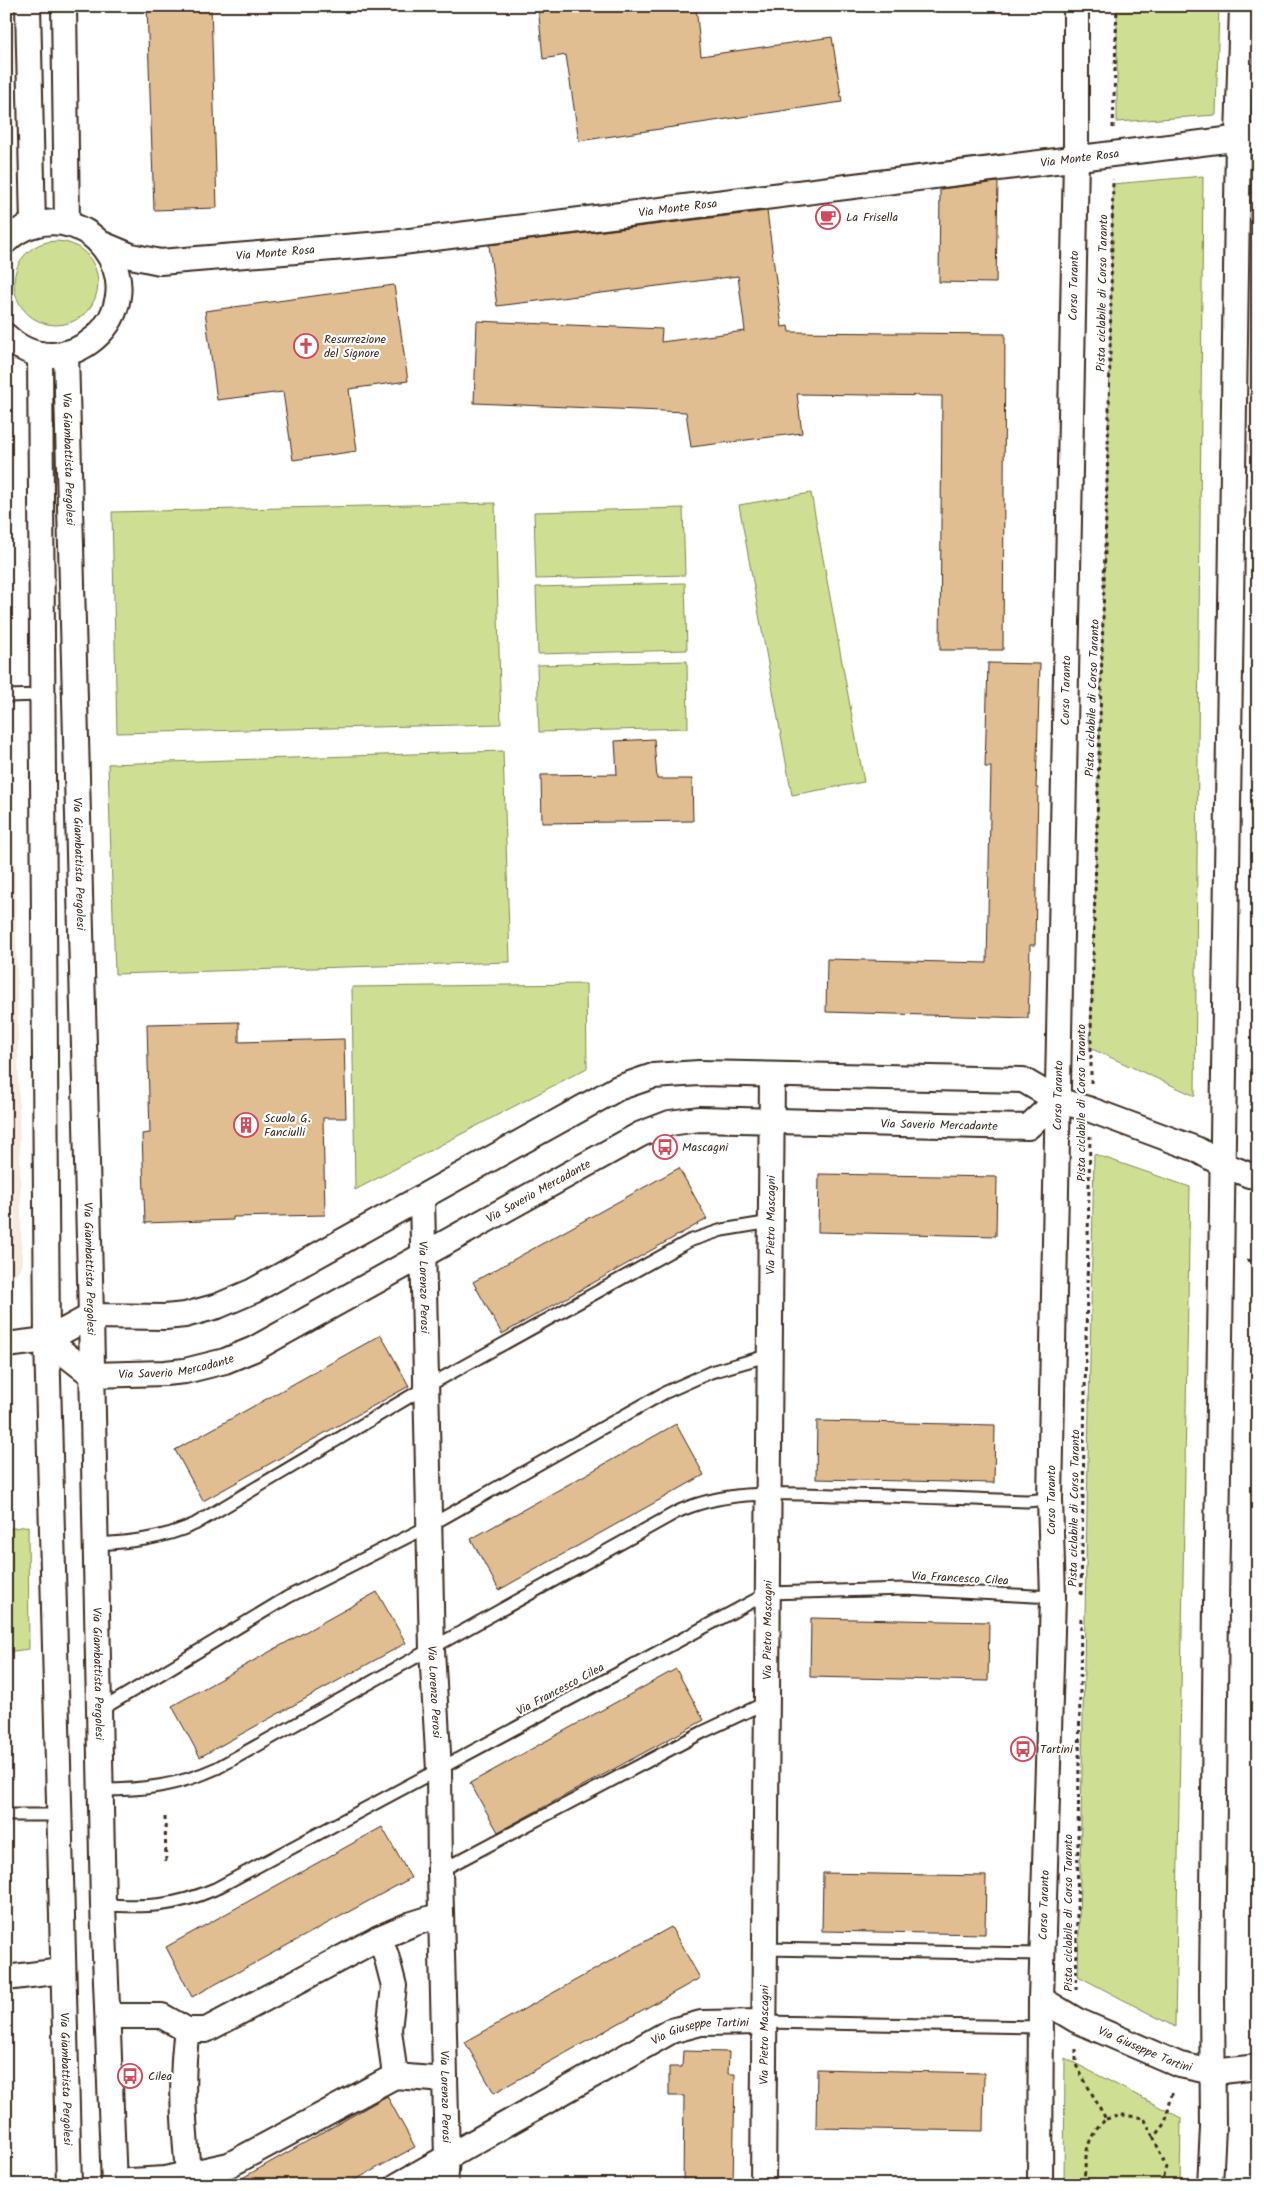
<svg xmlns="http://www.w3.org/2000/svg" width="1264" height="2191" font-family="Kalam,sans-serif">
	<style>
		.built { fill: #f6ebde }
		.green { fill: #cedf93; stroke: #848458 }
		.building { fill: #e1bd92; stroke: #3b2a1e }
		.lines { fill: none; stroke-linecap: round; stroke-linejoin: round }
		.lane-casing { stroke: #3b2a1e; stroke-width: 15 }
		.street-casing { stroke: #3b2a1e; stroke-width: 28 }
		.path { stroke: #3b2a1e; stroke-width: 3; stroke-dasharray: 4 4; stroke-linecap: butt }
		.lane { stroke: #fff; stroke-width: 11 }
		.street { stroke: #fff; stroke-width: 24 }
		.labels { text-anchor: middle; stroke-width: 4.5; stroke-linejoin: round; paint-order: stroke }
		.street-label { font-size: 12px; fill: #3b2a1e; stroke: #fff }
		.poi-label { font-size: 12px; fill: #3b2a1e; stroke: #fff; text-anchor: start }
	</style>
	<rect width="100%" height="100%" fill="#fff"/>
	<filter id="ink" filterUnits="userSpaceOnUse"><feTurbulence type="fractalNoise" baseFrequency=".02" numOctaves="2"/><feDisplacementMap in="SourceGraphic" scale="10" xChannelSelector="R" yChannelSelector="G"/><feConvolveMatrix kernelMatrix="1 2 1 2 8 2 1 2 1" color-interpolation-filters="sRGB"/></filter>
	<g filter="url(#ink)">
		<path class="built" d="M 6,393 L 22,1266 L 6,1285 Z"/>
		<g class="green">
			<path d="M 1117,6 L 1219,6 L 1216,115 L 1117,122 Z"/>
			<path d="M 1203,176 L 1195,1096 L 1090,1048 L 1109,412 L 1113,184 Z"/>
			<circle cx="56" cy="283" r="42"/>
			<path d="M 811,493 L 864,782 L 792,795 L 739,505 Z"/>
			<path d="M 495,503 L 501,724 L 117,733 L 112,512 Z"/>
			<path d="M 683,508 L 685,575 L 536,579 L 534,512 Z"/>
			<path d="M 685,583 L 687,650 L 538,654 L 536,587 Z"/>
			<path d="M 687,661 L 688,728 L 539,732 L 537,665 Z"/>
			<path d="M 503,751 L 510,962 L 115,974 L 108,764 Z"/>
			<path d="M 586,984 L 587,1068 L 355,1190 L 352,987 Z"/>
			<path d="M 1094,1154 L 1190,1187 L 1175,2027 L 1078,1976 Z"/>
			<path d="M 28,1526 L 29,1649 L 6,1652 L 6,1529 Z"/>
			<path d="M 1065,2058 L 1181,2118 L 1180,2185 L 1064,2185 Z"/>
		</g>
		<g class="building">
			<path d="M 147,6 L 211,6 L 217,208 L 154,210 Z"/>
			<path d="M 538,6 L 696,6 L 701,56 L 832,37 L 842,102 L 579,141 L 566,55 L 543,59 Z"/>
			<path d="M 998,182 L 996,283 L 939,282 L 940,189 Z"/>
			<path d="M 767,211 L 782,327 L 788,326 L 789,332 L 1005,334 L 1003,650 L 940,650 L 942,396 L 797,394 L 802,433 L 691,447 L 686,412 L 474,403 L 477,321 L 662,329 L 661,342 L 745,331 L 738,276 L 497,306 L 489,245 Z"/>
			<path d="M 394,285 L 408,381 L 349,389 L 357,451 L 293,460 L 283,392 L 217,400 L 205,311 Z"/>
			<path d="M 988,663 L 1040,664 L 1036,788 L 1038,788 L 1035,945 L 1030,945 L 1028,1018 L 826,1012 L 827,959 L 987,963 L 991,767 L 985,767 Z"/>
			<path d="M 654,739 L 657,779 L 692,779 L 693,821 L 542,823 L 541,775 L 617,774 L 615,741 Z"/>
			<path d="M 239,1022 L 239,1042 L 344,1039 L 346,1118 L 323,1118 L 325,1215 L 233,1217 L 233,1220 L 145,1223 L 142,1134 L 150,1133 L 147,1024 Z"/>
			<path d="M 679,1168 L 707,1219 L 502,1334 L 473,1282 Z"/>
			<path d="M 819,1174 L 997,1177 L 996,1236 L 818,1232 Z"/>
			<path d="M 381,1335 L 409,1386 L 203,1501 L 175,1450 Z"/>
			<path d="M 817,1421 L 995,1425 L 994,1483 L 816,1479 Z"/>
			<path d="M 676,1424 L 704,1475 L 499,1590 L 471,1539 Z"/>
			<path d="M 377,1592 L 406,1643 L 200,1757 L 172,1706 Z"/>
			<path d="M 811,1618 L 989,1622 L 988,1681 L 810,1677 Z"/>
			<path d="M 676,1669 L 704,1720 L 498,1832 L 470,1783 Z"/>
			<path d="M 382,1827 L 411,1878 L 192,1997 L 166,1947 Z"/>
			<path d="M 823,1873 L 986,1876 L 985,1934 L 822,1931 Z"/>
			<path d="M 671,1927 L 700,1978 L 494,2093 L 465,2042 Z"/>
			<path d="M 683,2051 L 729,2052 L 728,2074 L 735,2074 L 733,2185 L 683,2185 L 684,2096 L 669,2096 L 669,2067 L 682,2067 Z"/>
			<path d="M 817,2069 L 984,2073 L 983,2131 L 816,2128 Z"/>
			<path d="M 387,2096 L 415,2147 L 346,2185 L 230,2185 Z"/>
		</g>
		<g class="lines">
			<defs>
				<g id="lane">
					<path d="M 6,696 L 42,695"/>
					<path d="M 96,1544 C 131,1542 162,1539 195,1524 L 426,1387 L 689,1241 L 722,1230 L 771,1222"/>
					<path d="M 99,1711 L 288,1597 L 429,1526 L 664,1393 L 711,1372 L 770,1355"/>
					<path d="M 101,1790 C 144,1790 177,1786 217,1768 L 675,1513 C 727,1488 788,1494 844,1495 C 905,1496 966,1499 1027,1501 L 1050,1499"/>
					<path d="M 6,1815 L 58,1815"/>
					<path d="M 440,1871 L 703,1732 L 767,1702"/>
					<path d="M 103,1905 C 149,1907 173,1907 215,1889 L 768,1593 L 905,1589 L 1053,1597"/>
					<path d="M 765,1949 L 1043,1954"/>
					<path d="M 764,2022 L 1041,2027"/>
				</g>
				<g id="street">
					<path d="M 28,6 L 33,225"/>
					<path d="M 64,6 L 67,224"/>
					<path d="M 6,241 C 20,226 43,220 62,223 C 79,226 94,235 104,248 C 154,313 64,392 6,336"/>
					<path id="s1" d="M 100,243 L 131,256 L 160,262 L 394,243 L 1258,136"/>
					<path id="s2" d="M 66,353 L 91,1316 L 103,1905 L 114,2185"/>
					<path id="s3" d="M 40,354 L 47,1340 L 69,2185"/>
					<path id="s4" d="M 422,1198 L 432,1650 L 439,1770 L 440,1871 L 447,2158 L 445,2185"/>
					<path id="s5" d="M 47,1340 L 92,1375 L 165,1373 L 185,1371 L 225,1361 L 254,1349 L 641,1134 L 670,1123 L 699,1119 L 1028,1127 L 1057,1100"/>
					<path d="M 6,1345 L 47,1340 L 91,1316 L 165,1317 L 185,1315 L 218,1306 L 253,1291 L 618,1088 L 653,1076 L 699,1073 L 1023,1080 L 1057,1100 L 1091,1110 L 1196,1149 L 1222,1164 L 1249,1175 L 1258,1176"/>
					<path d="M 379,1938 L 412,1924 L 441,1915"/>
					<path d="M 6,1978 L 62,1971"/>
					<path id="s6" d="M 1041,1999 L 1076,2020 L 1180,2065 L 1213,2072 L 1258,2067"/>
					<path d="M 108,2016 L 162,2016 L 187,2030 L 206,2030 L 379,1938 L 386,1955 L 394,1986 L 389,2030 L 395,2076"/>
					<path d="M 187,2030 C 180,2078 184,2126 188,2174"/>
					<path d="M 114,2182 L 165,2179 L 229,2165 L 395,2076 L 445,2080"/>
					<path id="s7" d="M 398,2185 L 671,2031 L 701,2023 L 764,2022"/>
					<path id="s8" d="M 763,2185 L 772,1076"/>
					<path id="s9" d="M 1040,2185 L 1041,1999 L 1053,1597 L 1050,1499 L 1076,159 L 1076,6"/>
					<path d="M 1210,2185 L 1213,2128 L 1212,1991 L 1216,1605 L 1238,138 L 1242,6"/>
				</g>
			</defs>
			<use href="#lane" class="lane-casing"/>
			<use href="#street" class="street-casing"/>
			<g class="path">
				<path d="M 1113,128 L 1117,6"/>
				<path d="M 1091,1083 L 1091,1029 L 1109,412 L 1113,179"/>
				<path d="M 1247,1260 L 1253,1261 L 1258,1257"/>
				<path d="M 1081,1595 L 1090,1136"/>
				<path d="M 165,1817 L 166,1865"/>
				<path d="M 1076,1990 L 1081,1616"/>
				<path d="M 1076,2049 L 1076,2065 L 1106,2119 C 1084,2140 1086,2155 1084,2185"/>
				<path d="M 1106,2119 L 1123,2115 L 1144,2118 L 1154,2138"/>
				<path d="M 1160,2185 L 1166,2167 L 1154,2138 L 1165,2124 L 1173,2090"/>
			</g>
			<use href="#lane" class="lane"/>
			<use href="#street" class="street"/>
		</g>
	</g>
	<defs>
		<symbol id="cafe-ring" viewBox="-11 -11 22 22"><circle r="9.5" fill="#fff" stroke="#d1495b" stroke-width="1.5"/><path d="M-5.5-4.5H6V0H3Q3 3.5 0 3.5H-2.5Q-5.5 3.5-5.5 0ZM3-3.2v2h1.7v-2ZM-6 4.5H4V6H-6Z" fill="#d1495b"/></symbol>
		<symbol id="church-ring" viewBox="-11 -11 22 22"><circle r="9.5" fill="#fff" stroke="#d1495b" stroke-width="1.5"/><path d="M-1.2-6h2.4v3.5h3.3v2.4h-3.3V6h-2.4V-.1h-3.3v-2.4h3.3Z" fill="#d1495b"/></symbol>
		<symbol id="building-ring" viewBox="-11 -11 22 22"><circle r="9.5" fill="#fff" stroke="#d1495b" stroke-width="1.5"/><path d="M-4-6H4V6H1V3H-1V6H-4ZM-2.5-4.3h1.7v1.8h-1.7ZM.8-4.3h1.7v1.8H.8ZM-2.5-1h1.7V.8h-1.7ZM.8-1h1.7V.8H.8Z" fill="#d1495b"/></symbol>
		<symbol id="bus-ring" viewBox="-11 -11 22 22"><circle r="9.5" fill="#fff" stroke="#d1495b" stroke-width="1.5"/><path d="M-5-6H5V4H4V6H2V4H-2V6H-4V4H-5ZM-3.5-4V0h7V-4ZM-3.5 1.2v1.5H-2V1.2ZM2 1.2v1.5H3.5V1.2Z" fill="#d1495b"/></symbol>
	</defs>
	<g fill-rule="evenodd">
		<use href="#cafe-ring" x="814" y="203" width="28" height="28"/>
		<use href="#church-ring" x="292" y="332" width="28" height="28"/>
		<use href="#building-ring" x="232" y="1111" width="28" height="28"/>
		<use href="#bus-ring" x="651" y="1133" width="28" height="28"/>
		<use href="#bus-ring" x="1009" y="1735" width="28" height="28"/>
		<use href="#bus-ring" x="116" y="2062" width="28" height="28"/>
	</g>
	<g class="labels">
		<g class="street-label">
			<text dy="4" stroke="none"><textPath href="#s1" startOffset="989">Via Monte Rosa</textPath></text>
			<text dy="4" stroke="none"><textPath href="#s1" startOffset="584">Via Monte Rosa</textPath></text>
			<text dy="4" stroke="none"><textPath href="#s1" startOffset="179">Via Monte Rosa</textPath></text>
			<text dy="4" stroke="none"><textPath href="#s9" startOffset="1900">Corso Taranto</textPath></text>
			<text transform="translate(1102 293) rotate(-89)" y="4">Pista ciclabile di Corso Taranto</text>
			<text dy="4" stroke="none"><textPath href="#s2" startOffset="106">Via Giambattista Pergolesi</textPath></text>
			<text dy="4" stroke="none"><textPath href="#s9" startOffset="1495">Corso Taranto</textPath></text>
			<text transform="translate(1092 698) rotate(-88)" y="4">Pista ciclabile di Corso Taranto</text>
			<text dy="4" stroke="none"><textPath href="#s2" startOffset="511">Via Giambattista Pergolesi</textPath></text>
			<text dy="4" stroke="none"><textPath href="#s9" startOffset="1090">Corso Taranto</textPath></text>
			<text transform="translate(1081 1103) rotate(-90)" y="4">Pista ciclabile di Corso Taranto</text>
			<text dy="4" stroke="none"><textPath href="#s5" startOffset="966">Via Saverio Mercadante</textPath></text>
			<text dy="4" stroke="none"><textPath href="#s5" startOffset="548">Via Saverio Mercadante</textPath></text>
			<text dy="4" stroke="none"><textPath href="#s8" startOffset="960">Via Pietro Mascagni</textPath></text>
			<text dy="4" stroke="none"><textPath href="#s2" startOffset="916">Via Giambattista Pergolesi</textPath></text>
			<text dy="4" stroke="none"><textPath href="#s4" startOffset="89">Via Lorenzo Perosi</textPath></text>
			<text dy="4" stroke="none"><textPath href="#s5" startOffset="142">Via Saverio Mercadante</textPath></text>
			<text transform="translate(1051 1500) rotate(-90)" y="4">Corso Taranto</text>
			<text transform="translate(1074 1508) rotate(-89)" y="4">Pista ciclabile di Corso Taranto</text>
			<text transform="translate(960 1578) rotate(3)" y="4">Via Francesco Cilea</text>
			<text dy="4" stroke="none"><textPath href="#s8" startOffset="555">Via Pietro Mascagni</textPath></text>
			<text dy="4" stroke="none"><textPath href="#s2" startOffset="1321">Via Giambattista Pergolesi</textPath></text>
			<text transform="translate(560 1689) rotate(-28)" y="4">Via Francesco Cilea</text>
			<text dy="4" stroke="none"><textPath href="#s4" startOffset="494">Via Lorenzo Perosi</textPath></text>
			<text dy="4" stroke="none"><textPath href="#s9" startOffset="280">Corso Taranto</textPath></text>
			<text transform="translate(1068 1913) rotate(-90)" y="4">Pista ciclabile di Corso Taranto</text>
			<text dy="4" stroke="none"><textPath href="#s7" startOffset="342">Via Giuseppe Tartini</textPath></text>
			<text dy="4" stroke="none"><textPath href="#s8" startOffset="150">Via Pietro Mascagni</textPath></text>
			<text dy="4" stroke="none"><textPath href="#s6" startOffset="116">Via Giuseppe Tartini</textPath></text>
			<text dy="4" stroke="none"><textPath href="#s3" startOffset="1725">Via Giambattista Pergolesi</textPath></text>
			<text dy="4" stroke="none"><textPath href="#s4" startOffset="899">Via Lorenzo Perosi</textPath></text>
		</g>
		<g class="poi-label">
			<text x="846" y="221">La Frisella</text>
			<text x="324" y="343">Resurrezione<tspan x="324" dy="14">del Signore</tspan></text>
			<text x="264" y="1122">Scuola G.<tspan x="264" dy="14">Fanciulli</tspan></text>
			<text x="682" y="1151">Mascagni</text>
			<text x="1040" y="1753">Tartini</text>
			<text x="148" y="2080">Cilea</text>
		</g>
	</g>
	<rect width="1264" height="2191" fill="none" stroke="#fff" stroke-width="25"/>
	<rect x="12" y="12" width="1239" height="2166" fill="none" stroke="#3b2a1e" stroke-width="2" filter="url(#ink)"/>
</svg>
